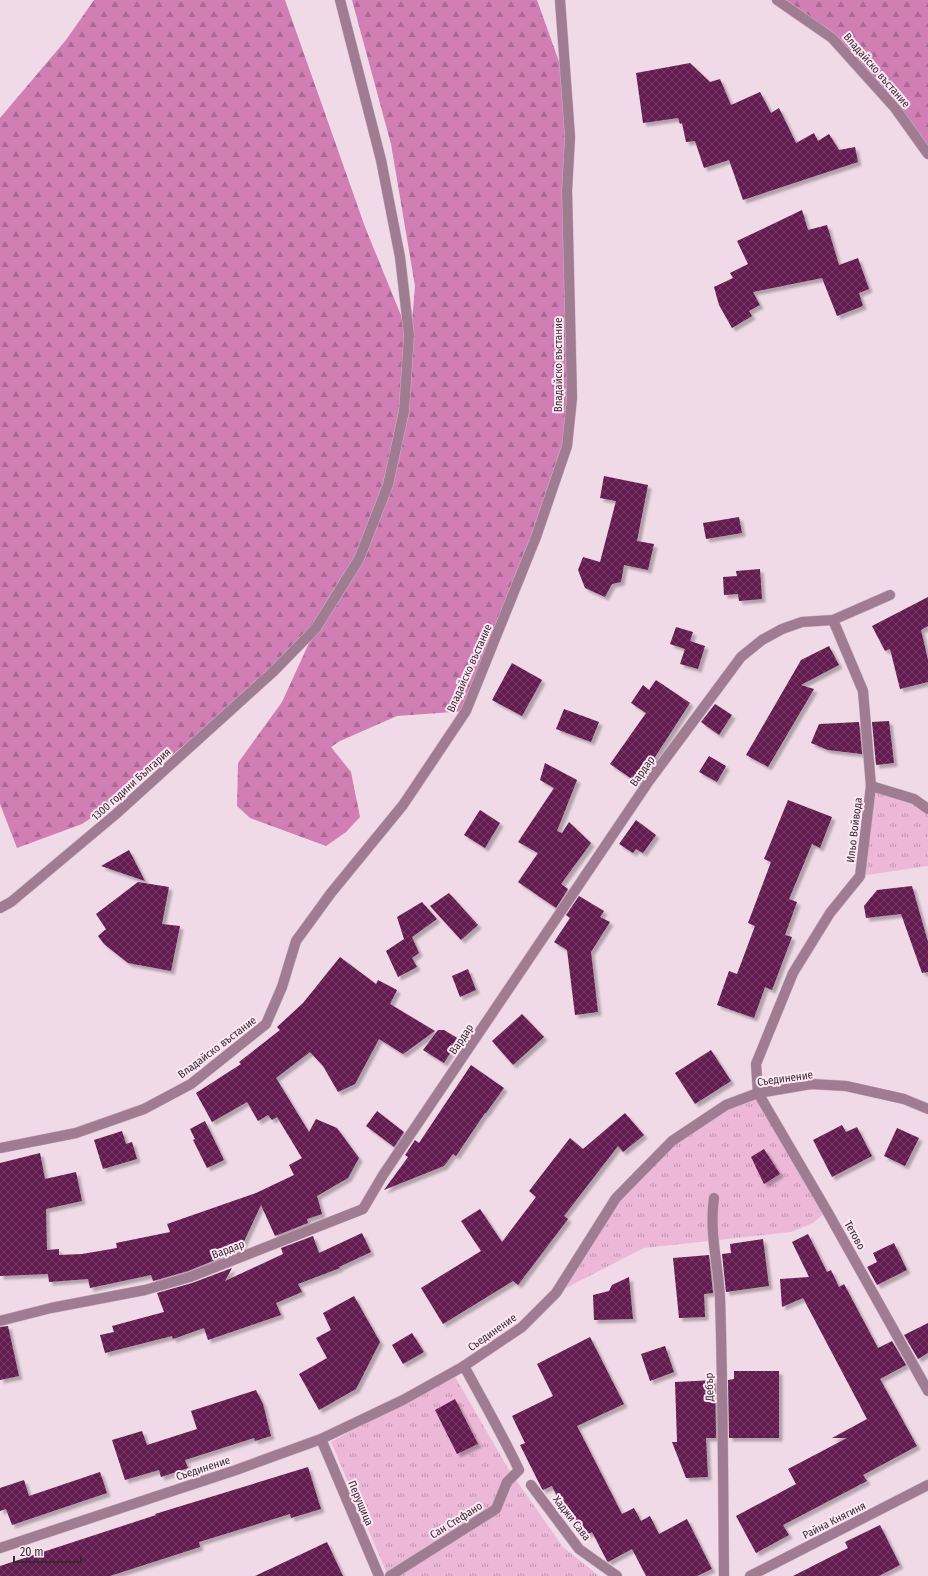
<svg xmlns="http://www.w3.org/2000/svg" width="928" height="1576" font-family="'Fira Sans Condensed',sans-serif">
	<style>
		.grass { fill: url(#grass-tufts) }
		.forest { fill: url(#forest-firs) }
		.building { fill: url(#building-cross-hatch); filter: url(#shadow) }
		.lines { fill: none; stroke-linecap: round; stroke-linejoin: round }
		.minor-casing { stroke: #cbb7c3; stroke-width: 11 }
		.minor { stroke: #a07c92; stroke-width: 10 }
		.labels { text-anchor: middle; stroke-width: 4; stroke-linejoin: round; paint-order: stroke }
		.street-label { font-size: 11px; fill: #362d32; stroke: #fde7f4 }
	</style>
	<defs>
		<pattern id="grass-tufts" width="24" height="20" patternUnits="userSpaceOnUse"><rect width="24" height="20" fill="#edb7d8"/><path d="M3 7l-1-3M5 7V3M7 7l1-3M15 17l-1-3M17 17v-4M19 17l1-3" fill="none" stroke="#c195b0"/></pattern>
		<pattern id="forest-firs" width="22" height="20" patternUnits="userSpaceOnUse"><rect width="22" height="20" fill="#d07eb3"/><path d="M5 1l3.5 6h-7zM16 11l3.5 6h-7z" fill="#aa6892"/></pattern>
		<pattern id="building-cross-hatch" width="8" height="8" patternUnits="userSpaceOnUse"><rect width="8" height="8" fill="#641a4f"/><path d="M0 0l8 8M0 8l8-8" fill="none" stroke="#773b66"/></pattern>
		<filter id="shadow"><feDropShadow dx="3.5" dy="3.5" stdDeviation="1" flood-color="#0004"/></filter>
	</defs>
	<rect width="100%" height="100%" fill="#f0dae7"/>
	<g class="grass">
		<path d="M 871,786 L 928,809 L 928,866 L 860,876 Z"/>
		<path d="M 758,1093 L 827,1211 L 813,1223 L 791,1232 L 644,1248 L 556,1293 L 616,1198 L 672,1141 Z"/>
		<path d="M 454,1375 L 509,1470 L 563,1547 L 599,1576 L 388,1576 L 331,1442 Z"/>
	</g>
	<g class="forest">
		<path d="M 94,0 L 285,0 L 365,227 L 409,335 L 407,382 L 415,286 L 391,144 L 352,0 L 537,0 L 567,84 L 570,137 L 567,446 L 466,711 L 397,716 L 340,741 L 331,747 L 351,772 L 360,817 L 346,832 L 326,846 L 250,818 L 237,806 L 238,763 L 282,702 L 315,630 L 274,671 L 119,799 L 82,824 L 17,848 L 0,804 L 0,118 L 66,40 Z"/>
		<path d="M 777,0 L 928,0 L 928,154 L 832,38 Z"/>
	</g>
	<g class="building">
		<path d="M 690,63 L 710,82 L 720,79 L 731,105 L 760,92 L 771,113 L 779,108 L 796,143 L 814,133 L 818,141 L 829,134 L 839,150 L 855,147 L 858,162 L 743,200 L 729,160 L 704,168 L 695,141 L 686,142 L 682,123 L 680,124 L 678,118 L 643,123 L 636,73 Z"/>
		<path d="M 802,210 L 808,230 L 827,225 L 839,265 L 858,258 L 869,289 L 859,293 L 863,306 L 837,316 L 822,278 L 753,292 L 760,305 L 749,311 L 752,316 L 732,328 L 719,305 L 714,287 L 733,278 L 730,273 L 748,264 L 737,241 Z"/>
		<path d="M 604,476 L 648,485 L 637,541 L 654,544 L 648,570 L 624,565 L 621,582 L 612,584 L 605,597 L 585,588 L 578,570 L 583,557 L 600,562 L 616,501 L 600,498 Z"/>
		<path d="M 739,517 L 742,533 L 706,539 L 703,523 Z"/>
		<path d="M 760,569 L 762,599 L 739,601 L 738,594 L 724,595 L 723,577 L 737,576 L 736,571 Z"/>
		<path d="M 928,597 L 928,626 L 921,630 L 928,660 L 928,682 L 900,689 L 890,649 L 885,651 L 872,626 Z"/>
		<path d="M 676,627 L 693,632 L 690,641 L 705,646 L 698,669 L 680,664 L 685,649 L 670,644 Z"/>
		<path d="M 829,646 L 839,665 L 801,685 L 814,689 L 768,767 L 746,755 L 801,660 Z"/>
		<path d="M 512,663 L 542,680 L 522,716 L 492,700 Z"/>
		<path d="M 656,680 L 690,703 L 655,757 L 656,759 L 639,784 L 610,764 L 646,713 L 631,703 L 643,685 L 649,690 Z"/>
		<path d="M 715,704 L 732,715 L 719,735 L 701,722 Z"/>
		<path d="M 564,709 L 599,722 L 591,742 L 556,729 Z"/>
		<path d="M 889,721 L 894,763 L 876,765 L 872,722 Z"/>
		<path d="M 859,722 L 862,754 L 828,750 L 811,743 L 819,724 Z"/>
		<path d="M 709,756 L 726,766 L 717,782 L 699,772 Z"/>
		<path d="M 545,763 L 577,780 L 557,831 L 562,833 L 569,822 L 591,843 L 561,884 L 568,889 L 556,908 L 518,882 L 538,853 L 518,842 L 554,788 L 540,780 Z"/>
		<path d="M 788,800 L 832,817 L 820,848 L 812,844 L 789,899 L 797,902 L 785,935 L 792,937 L 772,990 L 765,987 L 754,1018 L 717,1005 L 729,971 L 737,974 L 755,926 L 748,923 L 771,862 L 764,859 Z"/>
		<path d="M 480,810 L 500,823 L 485,848 L 464,835 Z"/>
		<path d="M 636,820 L 656,835 L 643,853 L 636,849 L 633,853 L 619,844 Z"/>
		<path d="M 129,850 L 145,881 L 101,866 Z"/>
		<path d="M 138,882 L 169,887 L 162,924 L 180,926 L 171,971 L 128,963 L 104,944 L 98,936 L 106,929 L 96,914 Z"/>
		<path d="M 912,886 L 928,942 L 928,972 L 922,973 L 901,914 L 866,918 L 864,906 L 877,890 Z"/>
		<path d="M 449,893 L 478,925 L 461,940 L 430,906 Z"/>
		<path d="M 579,896 L 604,911 L 600,917 L 610,922 L 591,952 L 598,1012 L 575,1015 L 567,950 L 554,942 L 570,918 L 566,915 Z"/>
		<path d="M 422,902 L 437,919 L 412,937 L 419,953 L 412,958 L 417,967 L 398,977 L 386,951 L 404,939 L 397,917 Z"/>
		<path d="M 340,957 L 376,984 L 378,980 L 397,990 L 390,1004 L 435,1031 L 403,1054 L 379,1039 L 355,1084 L 338,1092 L 323,1066 L 310,1052 L 276,1078 L 309,1132 L 316,1119 L 337,1128 L 359,1158 L 348,1178 L 317,1196 L 322,1214 L 307,1219 L 308,1223 L 275,1236 L 261,1205 L 240,1250 L 188,1271 L 153,1281 L 151,1275 L 90,1288 L 88,1279 L 49,1282 L 48,1274 L 0,1276 L 0,1163 L 40,1153 L 45,1179 L 76,1172 L 82,1201 L 46,1209 L 47,1250 L 59,1249 L 59,1255 L 82,1254 L 117,1248 L 116,1243 L 170,1232 L 167,1224 L 256,1193 L 294,1175 L 289,1165 L 302,1158 L 277,1117 L 272,1120 L 268,1115 L 258,1121 L 247,1102 L 212,1122 L 196,1093 L 241,1064 L 239,1062 L 280,1030 L 277,1027 L 303,1003 Z"/>
		<path d="M 468,969 L 476,990 L 460,997 L 452,976 Z"/>
		<path d="M 522,1014 L 544,1037 L 513,1065 L 492,1041 Z"/>
		<path d="M 438,1030 L 444,1030 L 459,1039 L 444,1063 L 423,1050 Z"/>
		<path d="M 711,1050 L 731,1081 L 695,1104 L 675,1073 Z"/>
		<path d="M 471,1065 L 504,1088 L 486,1113 L 485,1113 L 456,1156 L 453,1154 L 444,1166 L 384,1190 L 408,1157 L 405,1155 L 415,1140 L 419,1143 Z"/>
		<path d="M 377,1111 L 404,1132 L 394,1147 L 366,1126 Z"/>
		<path d="M 625,1113 L 644,1135 L 623,1152 L 618,1146 L 564,1216 L 568,1219 L 518,1285 L 513,1281 L 443,1324 L 421,1288 L 481,1251 L 461,1221 L 480,1209 L 502,1242 L 536,1197 L 529,1191 L 570,1138 L 583,1149 Z"/>
		<path d="M 205,1121 L 224,1160 L 207,1168 L 193,1140 L 195,1139 L 190,1129 Z"/>
		<path d="M 842,1125 L 846,1132 L 857,1127 L 872,1156 L 832,1177 L 813,1140 Z"/>
		<path d="M 897,1128 L 919,1138 L 905,1166 L 884,1156 Z"/>
		<path d="M 122,1131 L 126,1144 L 132,1142 L 137,1159 L 103,1169 L 94,1140 Z"/>
		<path d="M 764,1149 L 780,1174 L 764,1184 L 751,1157 Z"/>
		<path d="M 362,1233 L 371,1252 L 339,1267 L 340,1268 L 298,1284 L 302,1292 L 276,1303 L 281,1315 L 208,1340 L 204,1328 L 173,1339 L 172,1336 L 105,1353 L 100,1335 L 114,1332 L 112,1326 L 164,1312 L 157,1293 L 192,1283 L 232,1268 L 225,1281 L 283,1254 L 281,1248 L 313,1236 L 319,1253 Z"/>
		<path d="M 808,1234 L 827,1272 L 831,1270 L 839,1287 L 844,1284 L 878,1348 L 892,1341 L 906,1365 L 880,1379 L 917,1446 L 863,1475 L 867,1481 L 783,1525 L 789,1535 L 756,1553 L 736,1516 L 796,1484 L 788,1469 L 847,1438 L 832,1438 L 867,1419 L 803,1298 L 782,1307 L 780,1279 L 809,1277 L 792,1242 Z"/>
		<path d="M 763,1239 L 769,1286 L 726,1292 L 722,1254 L 731,1253 L 730,1244 Z"/>
		<path d="M 894,1243 L 907,1270 L 877,1285 L 867,1267 L 877,1262 L 873,1253 Z"/>
		<path d="M 709,1255 L 713,1293 L 704,1294 L 705,1317 L 679,1318 L 673,1258 Z"/>
		<path d="M 629,1277 L 633,1319 L 594,1320 L 593,1295 L 609,1291 L 612,1285 Z"/>
		<path d="M 354,1296 L 380,1342 L 356,1389 L 319,1410 L 299,1374 L 327,1358 L 316,1338 L 331,1330 L 323,1313 Z"/>
		<path d="M 928,1323 L 928,1353 L 918,1359 L 904,1335 Z"/>
		<path d="M 8,1326 L 19,1376 L 0,1380 L 0,1327 Z"/>
		<path d="M 412,1333 L 424,1352 L 403,1364 L 392,1345 Z"/>
		<path d="M 590,1337 L 624,1404 L 577,1426 L 622,1514 L 634,1508 L 641,1521 L 650,1516 L 659,1534 L 687,1519 L 712,1569 L 697,1576 L 646,1576 L 632,1549 L 608,1562 L 607,1561 L 592,1532 L 583,1537 L 572,1515 L 567,1518 L 552,1486 L 543,1490 L 542,1489 L 520,1445 L 525,1443 L 512,1416 L 553,1396 L 537,1364 Z"/>
		<path d="M 665,1346 L 674,1372 L 650,1381 L 641,1354 Z"/>
		<path d="M 734,1371 L 779,1371 L 779,1438 L 729,1438 L 728,1380 L 734,1379 Z"/>
		<path d="M 715,1380 L 716,1438 L 706,1438 L 708,1477 L 686,1478 L 672,1442 L 677,1442 L 675,1382 Z"/>
		<path d="M 256,1390 L 263,1404 L 271,1436 L 255,1441 L 254,1438 L 185,1460 L 188,1468 L 161,1477 L 159,1470 L 125,1480 L 112,1440 L 142,1431 L 147,1445 L 197,1429 L 191,1411 Z"/>
		<path d="M 455,1399 L 478,1444 L 457,1454 L 435,1410 Z"/>
		<path d="M 308,1467 L 321,1509 L 291,1518 L 290,1514 L 199,1542 L 200,1547 L 110,1576 L 0,1576 L 0,1566 L 156,1515 L 155,1514 Z"/>
		<path d="M 100,1472 L 107,1493 L 12,1525 L 6,1509 L 0,1511 L 0,1488 L 24,1480 L 29,1496 Z"/>
		<path d="M 880,1525 L 900,1565 L 879,1576 L 793,1576 L 848,1548 L 845,1542 Z"/>
		<path d="M 327,1542 L 343,1576 L 255,1576 Z"/>
	</g>
	<g class="lines">
		<defs>
			<g id="minor">
				<path d="M 777,0 L 832,38 L 895,108 L 928,154"/>
				<path d="M 833,620 L 863,691 L 871,786 L 860,876 L 830,913 L 793,973 L 756,1064 L 758,1093 L 827,1211 L 928,1391"/>
				<path d="M 871,786 L 914,799 L 928,809"/>
				<path d="M 0,908 L 11,902 L 116,814 L 274,671 L 316,628 L 359,559 L 388,485 L 404,411 L 409,335 L 400,257 L 381,160 L 340,0"/>
				<path d="M 0,1148 L 76,1133 L 144,1109 L 191,1084 L 266,1024 L 282,987 L 296,941 L 331,893 L 403,805 L 466,711 L 536,537 L 567,446 L 572,398 L 567,191 L 570,137 L 560,0"/>
				<path d="M 714,1198 C 709,1232 718,1264 720,1297 C 723,1390 723,1483 724,1576"/>
				<path d="M 0,1321 L 51,1308 L 145,1290 L 190,1277 L 363,1209 L 383,1175 L 649,781 L 741,657 L 762,640 L 782,629 L 802,622 L 833,620 L 890,595"/>
				<path d="M 321,1439 L 379,1576"/>
				<path d="M 531,1485 L 579,1549 L 617,1576"/>
				<path d="M 0,1548 L 236,1470 L 321,1439 L 403,1400 L 464,1366 L 522,1327 L 556,1293 L 616,1198 L 672,1141 L 726,1105 L 758,1093 L 811,1084 L 846,1086 L 904,1099 L 928,1109"/>
				<path d="M 390,1576 L 496,1509 L 507,1482 L 519,1470 C 502,1434 483,1401 464,1366"/>
				<path d="M 750,1576 L 928,1485"/>
			</g>
		</defs>
		<use href="#minor" class="minor-casing"/>
		<use href="#minor" class="minor"/>
	</g>
	<g class="labels">
		<g class="street-label">
			<text transform="translate(877 70) rotate(49)" y="4">Владайско въстание</text>
			<text transform="translate(558 365) rotate(-90)" y="4">Владайско въстание</text>
			<text transform="translate(469 668) rotate(-66)" y="4">Владайско въстание</text>
			<text transform="translate(642 771) rotate(-55)" y="4">Вардар</text>
			<text transform="translate(131 784) rotate(-42)" y="4">1300 години България</text>
			<text transform="translate(854 830) rotate(-83)" y="4">Ильо Войвода</text>
			<text transform="translate(461 1039) rotate(-56)" y="4">Вардар</text>
			<text transform="translate(217 1047) rotate(-37)" y="4">Владайско въстание</text>
			<text transform="translate(785 1078) rotate(-8)" y="4">Съединение</text>
			<text transform="translate(855 1235) rotate(61)" y="4">Тетово</text>
			<text transform="translate(228 1249) rotate(-21)" y="4">Вардар</text>
			<text transform="translate(492 1332) rotate(-35)" y="4">Съединение</text>
			<text transform="translate(709 1387) rotate(-91)" y="4">Дебър</text>
			<text transform="translate(203 1468) rotate(-18)" y="4">Съединение</text>
			<text transform="translate(361 1503) rotate(67)" y="4">Перущица</text>
			<text transform="translate(572 1518) rotate(52)" y="4">Хаджи Сава</text>
			<text transform="translate(456 1520) rotate(-32)" y="4">Сан Стефано</text>
			<text transform="translate(834 1520) rotate(-27)" y="4">Райна Княгиня</text>
		</g>
	</g>
	<path d="M14 1556v6h67v-6" fill="none" stroke="#362d32" stroke-width="2"/>
	<text x="20" y="1556" font-size="12" fill="#362d32" stroke="#fde7f4" stroke-width="3" paint-order="stroke">20 m</text>
</svg>
